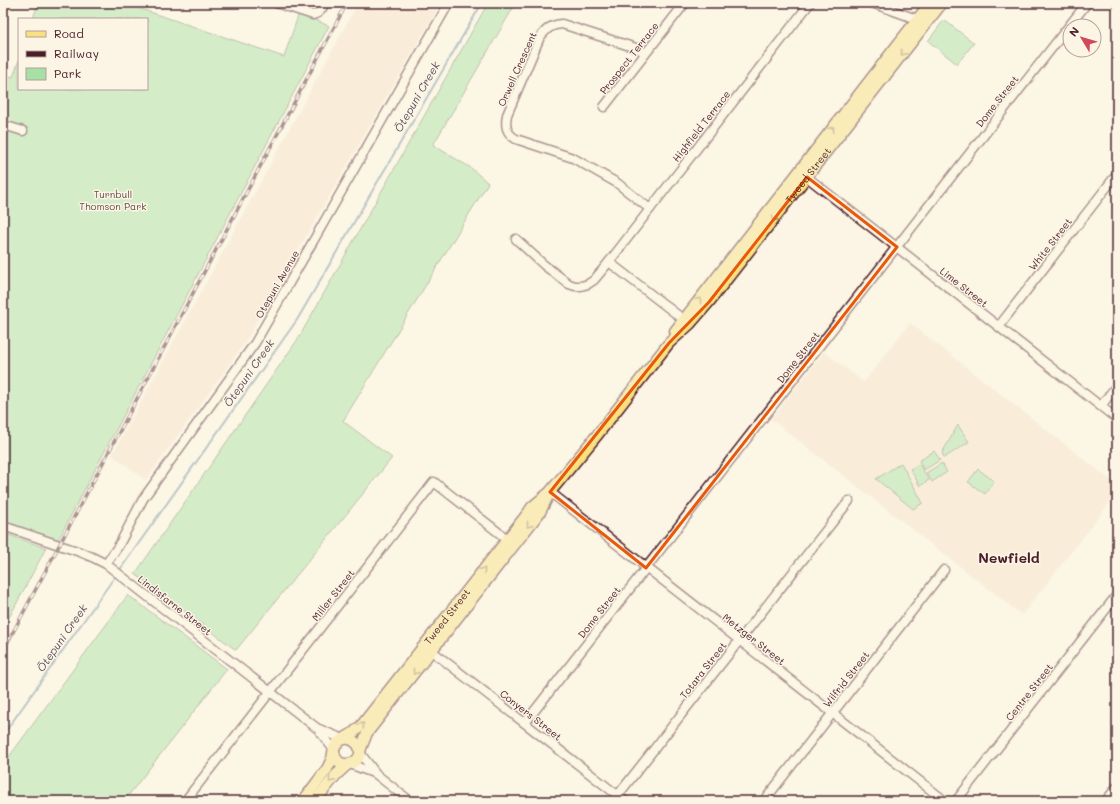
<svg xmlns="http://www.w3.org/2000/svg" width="1120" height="804" font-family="Mali,sans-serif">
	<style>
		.built { fill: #f5e3cd }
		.green { fill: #a6e0a5; stroke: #788068 }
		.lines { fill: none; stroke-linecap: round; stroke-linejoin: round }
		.stream { stroke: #768fa4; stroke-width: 2 }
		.minor-casing { stroke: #4a1f2b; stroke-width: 11 }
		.major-casing { stroke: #4a1f2b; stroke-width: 13 }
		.minor { stroke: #fcf5e5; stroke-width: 8 }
		.major { stroke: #f9e181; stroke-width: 10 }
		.rail-casing { stroke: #4a1f2b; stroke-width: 3.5 }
		.rail { stroke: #fcf5e5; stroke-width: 2; stroke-dasharray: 6; stroke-linecap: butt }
		.oneway { stroke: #a28056 }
		.marked { fill: none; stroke: #e8590c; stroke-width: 3; stroke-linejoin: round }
		.labels { text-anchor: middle; stroke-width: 3; stroke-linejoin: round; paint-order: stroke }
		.street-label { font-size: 10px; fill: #4a1f2b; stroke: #fcf5e5 }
		.park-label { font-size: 10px; fill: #614f4a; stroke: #fcf5e5 }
		.water-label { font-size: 11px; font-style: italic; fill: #5c4e5e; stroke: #fcf5e5 }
		.district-label { font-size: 14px; font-weight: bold; fill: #4a1f2b; stroke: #fcf5e5 }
	</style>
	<rect width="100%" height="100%" fill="#fcf5e5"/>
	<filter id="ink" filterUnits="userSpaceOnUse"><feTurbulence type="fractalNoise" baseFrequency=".025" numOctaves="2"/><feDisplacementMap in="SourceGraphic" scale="8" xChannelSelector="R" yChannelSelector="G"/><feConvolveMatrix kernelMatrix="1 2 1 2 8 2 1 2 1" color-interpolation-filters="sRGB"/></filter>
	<g filter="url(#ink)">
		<g class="built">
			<path d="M 358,3 L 441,3 L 244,344 L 146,480 L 112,455 Z"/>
			<path d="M 910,323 L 1117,485 L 1117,497 L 1115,496 L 1022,615 L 771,419 L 824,352 L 864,382 Z"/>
		</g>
		<g class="green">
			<path d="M 38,3 L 123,3 L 284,57 L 299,13 L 329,26 L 58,540 L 3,521 L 3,74 L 13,77 L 19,60 L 19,89 L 147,89 L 147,19 L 33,19 Z"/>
			<path d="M 488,3 L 516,3 L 433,145 L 471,168 L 488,183 L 343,421 L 392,458 L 236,650 L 135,574 L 298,339 Z"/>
			<path d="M 944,20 L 974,43 L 957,64 L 928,41 Z"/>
			<path d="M 958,425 L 969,442 L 944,458 L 942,453 Z"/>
			<path d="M 934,451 L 940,460 L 924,470 L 919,461 Z"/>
			<path d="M 901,463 L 923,503 L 913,509 L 876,479 Z"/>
			<path d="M 942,463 L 947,472 L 932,482 L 926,473 Z"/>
			<path d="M 919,464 L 929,480 L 920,486 L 910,469 Z"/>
			<path d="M 978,469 L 994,481 L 985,494 L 968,482 Z"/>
			<path d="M 3,533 L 46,548 L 3,629 Z"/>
			<path d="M 128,595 L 227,669 L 124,801 L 3,801 L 3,765 Z"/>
		</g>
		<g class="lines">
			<g class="stream">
				<path d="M 119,571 L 297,320 L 482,3"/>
				<path d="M 3,735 L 116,575"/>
			</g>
			<defs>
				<g id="minor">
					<path d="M 276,3 L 313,15 C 320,13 322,9 325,3"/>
					<path d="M 872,3 L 922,21"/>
					<path d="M 645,53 L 639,49 L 562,24 C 550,25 547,29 540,37 L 507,115 C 505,126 506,133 516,139 L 573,158 L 617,183 L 650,209"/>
					<path d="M 604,107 L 685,3"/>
					<path d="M 3,126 L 10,127 L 23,131"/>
					<path d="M 803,174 L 1117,419"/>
					<path d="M 516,239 L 544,265 L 569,284 L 575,286 L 581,286 L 588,284 L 594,280 L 609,262 L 650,209 L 810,3"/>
					<path d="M 609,262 L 688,323"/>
					<path d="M 999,326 L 1117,174"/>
					<path d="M 1101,406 L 1117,385"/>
					<path d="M 550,492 L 945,801"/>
					<path d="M 3,526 L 80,552 L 92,557 L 106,564 L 318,729 L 334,750"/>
					<path d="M 106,564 L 119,545 L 143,499 L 255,343 L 449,3"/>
					<path d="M 428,648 L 625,801"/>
					<path d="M 525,723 L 1087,3"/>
					<path d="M 319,729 L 343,739"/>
					<path d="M 360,753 L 377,775 L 410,801"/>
					<path d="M 350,764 L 376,774"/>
					<path d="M 618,795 L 849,501"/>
					<path d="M 185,801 L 434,482 L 512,543"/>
					<path d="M 764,801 L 944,570"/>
					<path d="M 956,801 L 1117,595"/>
					<path d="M 1106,801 L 1117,787"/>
				</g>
				<g id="major">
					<path d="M 675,331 L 930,3"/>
					<path d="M 334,751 C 336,775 369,762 358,745 C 354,740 349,738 344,739"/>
					<path d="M 360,751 L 367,733 L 540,512 L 547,498"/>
					<path id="s1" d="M 303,801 L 327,769 L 332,759 L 334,748 L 337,743 L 353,733 L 361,726 L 528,513 L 532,507 L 550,492 L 598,434 L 669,343 L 690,324 L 709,302 L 942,3"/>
					<path d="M 315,801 L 336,775 L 348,764"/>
				</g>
			</defs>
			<use href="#minor" class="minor-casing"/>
			<use href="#major" class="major-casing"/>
			<use href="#minor" class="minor"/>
			<use href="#major" class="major"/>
			<defs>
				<path id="rail" d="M 3,651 L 347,3"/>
			</defs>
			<use href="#rail" class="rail-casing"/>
			<use href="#rail" class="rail"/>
		</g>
		<defs><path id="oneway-chevron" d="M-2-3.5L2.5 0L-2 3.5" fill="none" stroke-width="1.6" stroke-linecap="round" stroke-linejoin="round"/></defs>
		<g class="oneway">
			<use href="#oneway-chevron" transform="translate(903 53) rotate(128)"/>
			<use href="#oneway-chevron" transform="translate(832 129) rotate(-52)"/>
			<use href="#oneway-chevron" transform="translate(774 219) rotate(128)"/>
			<use href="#oneway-chevron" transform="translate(699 300) rotate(-52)"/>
			<use href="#oneway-chevron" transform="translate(529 525) rotate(128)"/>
			<use href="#oneway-chevron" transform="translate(483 570) rotate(-52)"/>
			<use href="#oneway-chevron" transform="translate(415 672) rotate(128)"/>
			<use href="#oneway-chevron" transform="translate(362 725) rotate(-48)"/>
			<use href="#oneway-chevron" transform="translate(331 780) rotate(129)"/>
		</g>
	</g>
	<path d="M0 0H1120V804H0ZM 807,177 L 897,247 L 646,568 L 550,492 L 669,343 L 709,302 Z" fill="#fcf5e5" fill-opacity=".55" fill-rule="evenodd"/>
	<path class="marked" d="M 807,177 L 897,247 L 646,568 L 550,492 L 669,343 L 709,302 Z"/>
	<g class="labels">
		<g class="street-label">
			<text transform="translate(629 58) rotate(-52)" y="4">Prospect Terrace</text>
			<text transform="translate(517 69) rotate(-66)" y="4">Orwell Crescent</text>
			<text transform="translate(997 101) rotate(-52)" y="4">Dome Street</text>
			<text transform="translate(701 126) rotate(-52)" y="4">Highfield Terrace</text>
			<text dy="4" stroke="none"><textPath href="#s1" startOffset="808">Tweed Street</textPath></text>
			<text transform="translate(1050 244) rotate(-52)" y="4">White Street</text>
			<text transform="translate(277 284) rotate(-60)" y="4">Otepuni Avenue</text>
			<text transform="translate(964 287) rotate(38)" y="4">Lime Street</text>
			<text transform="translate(798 357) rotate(-52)" y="4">Dome Street</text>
			<text transform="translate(333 595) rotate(-52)" y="4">Miller Street</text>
			<text transform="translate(175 605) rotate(38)" y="4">Lindisfarne Street</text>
			<text transform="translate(599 612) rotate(-52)" y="4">Dome Street</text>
			<text dy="4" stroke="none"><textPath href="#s1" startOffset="237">Tweed Street</textPath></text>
			<text transform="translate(754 639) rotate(38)" y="4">Metzger Street</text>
			<text transform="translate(703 670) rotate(-52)" y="4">Totara Street</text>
			<text transform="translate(846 679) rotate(-52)" y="4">Wilfrid Street</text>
			<text transform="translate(1029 692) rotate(-52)" y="4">Centre Street</text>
			<text transform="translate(531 715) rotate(38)" y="4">Conyers Street</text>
		</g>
		<g class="park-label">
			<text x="113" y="198">Turnbull<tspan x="113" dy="12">Thomson Park</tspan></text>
		</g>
		<g class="water-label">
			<text transform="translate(417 97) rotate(-60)" y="4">Ōtepuni Creek</text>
			<text transform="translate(249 373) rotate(-55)" y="4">Ōtepuni Creek</text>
			<text transform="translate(62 638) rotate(-55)" y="4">Ōtepuni Creek</text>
		</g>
		<g class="district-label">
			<text x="1009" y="563">Newfield</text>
		</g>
	</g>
	<rect width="1120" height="804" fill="none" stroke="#fcf5e5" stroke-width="16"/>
	<rect x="8" y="8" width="1104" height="788" fill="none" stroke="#4a1f2b" stroke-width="1.5" filter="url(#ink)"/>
	<rect x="18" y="18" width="130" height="72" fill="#fcf5e5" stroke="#b59f9b"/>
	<rect x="26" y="31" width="20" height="6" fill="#f9e181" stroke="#b59f9b"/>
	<text x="54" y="38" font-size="12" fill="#4a1f2b">Road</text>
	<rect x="26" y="51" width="20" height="6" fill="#4a1f2b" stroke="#b59f9b"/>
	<text x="54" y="58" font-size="12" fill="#4a1f2b">Railway</text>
	<rect x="26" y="68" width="20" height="12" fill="#a6e0a5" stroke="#b59f9b"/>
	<text x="54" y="78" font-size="12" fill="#4a1f2b">Park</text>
	<g transform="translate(1082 38) rotate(308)"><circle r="19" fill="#fcf5e5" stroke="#b59f9b"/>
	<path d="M0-3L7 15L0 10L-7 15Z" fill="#d1495b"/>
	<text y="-6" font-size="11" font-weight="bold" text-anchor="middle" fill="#4a1f2b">N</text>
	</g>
</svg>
